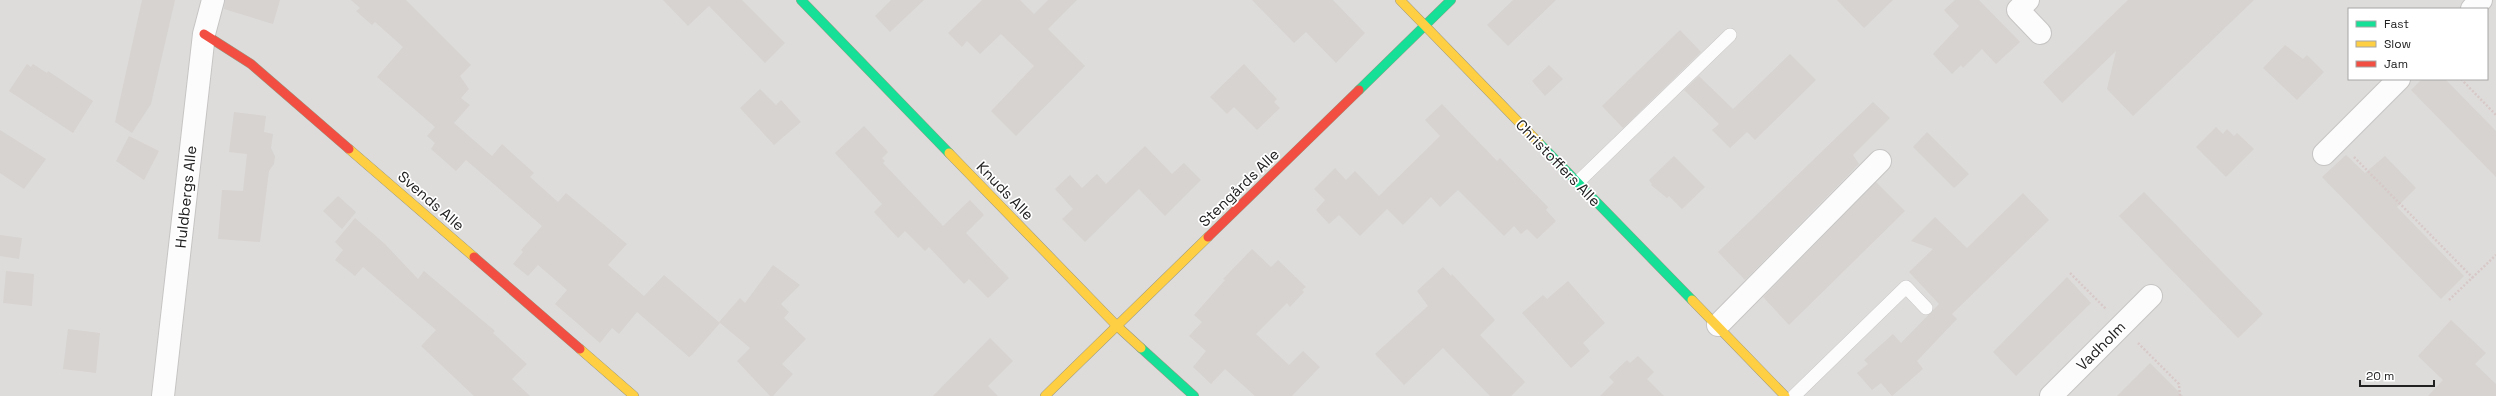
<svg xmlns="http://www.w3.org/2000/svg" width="2496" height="396" font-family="'Space Grotesk',sans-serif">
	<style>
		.residential { fill: #dedcdb; fill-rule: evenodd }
		.building { fill: #d6d3d0 }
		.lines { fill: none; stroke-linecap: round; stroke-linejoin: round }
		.lane-casing { stroke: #c6c5c4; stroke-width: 14 }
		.street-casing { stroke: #c6c5c4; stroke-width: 24 }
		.fast-casing { stroke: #989881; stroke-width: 10 }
		.slow-casing { stroke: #989881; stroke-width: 10 }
		.jam-casing { stroke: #989881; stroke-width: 10 }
		.path { stroke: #d7c9c8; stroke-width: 2.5; stroke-dasharray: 2 2; stroke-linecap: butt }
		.lane { stroke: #fdfcfc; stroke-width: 13 }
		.street { stroke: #fdfcfc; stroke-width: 22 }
		.fast { stroke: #16e098; stroke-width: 9 }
		.slow { stroke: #ffcf43; stroke-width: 9 }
		.jam { stroke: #f24e42; stroke-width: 9 }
		.labels { text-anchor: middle; stroke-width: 3.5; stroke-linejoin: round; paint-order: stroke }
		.street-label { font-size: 15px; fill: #212121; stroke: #fff }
	</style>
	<rect width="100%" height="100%" fill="#efece9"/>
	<path class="residential" d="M 0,0 L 2496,0 L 2496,396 L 0,396 ZM 2349,9 L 2487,9 L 2487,79 L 2349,79 Z"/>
	<g class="building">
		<path d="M 142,0 L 175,0 L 151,104 L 132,133 L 115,122 Z"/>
		<path d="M 225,0 L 280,0 L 273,24 L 224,9 Z"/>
		<path d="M 351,0 L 406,0 L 471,65 L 460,76 L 469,89 L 461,98 L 470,105 L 454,123 L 492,156 L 502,144 L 534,173 L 530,177 L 558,202 L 566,193 L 627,244 L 608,265 L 644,296 L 664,275 L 720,323 L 692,355 L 689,357 L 637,312 L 619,334 L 612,328 L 600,343 L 555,304 L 567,290 L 538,265 L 528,276 L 513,264 L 523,252 L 521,250 L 542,226 L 466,160 L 456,171 L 431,149 L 435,143 L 427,136 L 435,127 L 377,77 L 403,47 L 375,22 L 372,25 L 356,11 L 360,8 Z"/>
		<path d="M 663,0 L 742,0 L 785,43 L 765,63 L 709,6 L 688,26 Z"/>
		<path d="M 891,0 L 924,0 L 890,32 L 875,16 Z"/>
		<path d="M 982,0 L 1020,0 L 1034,14 L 1048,0 L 1077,0 L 1048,29 L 1085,66 L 1016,136 L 991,111 L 1034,66 L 1001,34 L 980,54 L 967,41 L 962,47 L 948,33 Z"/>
		<path d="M 1252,0 L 1333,0 L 1365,33 L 1336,63 L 1306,32 L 1294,43 Z"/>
		<path d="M 1513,0 L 1556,0 L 1508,46 L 1487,25 Z"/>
		<path d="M 1837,0 L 1893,0 L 1864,28 Z"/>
		<path d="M 1955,0 L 1979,0 L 2020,42 L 1996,64 L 1982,49 L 1963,68 L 1961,65 L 1952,74 L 1933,54 L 1959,26 L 1944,10 Z"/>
		<path d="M 2128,0 L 2254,0 L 2133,116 L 2107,89 L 2116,51 L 2062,103 L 2043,82 Z"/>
		<path d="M 1680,30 L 1701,52 L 1623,128 L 1602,106 Z"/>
		<path d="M 2285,45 L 2303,59 L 2307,55 L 2324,72 L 2297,100 L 2263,68 Z"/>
		<path d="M 1790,54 L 1816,80 L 1755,140 L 1747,132 L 1730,148 L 1712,130 L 1719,124 L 1684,90 L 1699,76 L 1733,109 Z"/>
		<path d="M 27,64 L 31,67 L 33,64 L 47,73 L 48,71 L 93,101 L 73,133 L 9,91 Z"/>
		<path d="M 1244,64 L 1277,99 L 1274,102 L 1280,108 L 1257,130 L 1234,107 L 1227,114 L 1210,97 Z"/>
		<path d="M 1549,65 L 1563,79 L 1545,96 L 1532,81 Z"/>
		<path d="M 2422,79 L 2445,79 L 2496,131 L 2496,177 L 2411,90 Z"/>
		<path d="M 760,89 L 776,105 L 781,100 L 801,122 L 774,145 L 740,108 Z"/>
		<path d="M 1873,102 L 1890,118 L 1853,155 L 1859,164 L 1745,280 L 1718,252 Z"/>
		<path d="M 1442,104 L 1497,161 L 1500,158 L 1548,207 L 1546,210 L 1556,221 L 1537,239 L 1527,229 L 1521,234 L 1514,226 L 1504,236 L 1458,190 L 1440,207 L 1431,197 L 1403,225 L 1387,209 L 1360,236 L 1339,215 L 1329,224 L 1316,210 L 1325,200 L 1314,189 L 1335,168 L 1346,180 L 1355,171 L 1379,196 L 1440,136 L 1425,120 Z"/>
		<path d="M 234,112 L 266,116 L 264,132 L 273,134 L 271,148 L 275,156 L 274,164 L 269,171 L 260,242 L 218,239 L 222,190 L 243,191 L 247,154 L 229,152 Z"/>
		<path d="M 864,126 L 888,152 L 882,158 L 885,161 L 883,163 L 943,226 L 970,200 L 984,215 L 966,233 L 1009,278 L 988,298 L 969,279 L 964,284 L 929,247 L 925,251 L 905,231 L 898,238 L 874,212 L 882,204 L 835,153 Z"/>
		<path d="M 2216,127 L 2223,134 L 2227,129 L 2234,136 L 2237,133 L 2254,149 L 2226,177 L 2196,147 Z"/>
		<path d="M 0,130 L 46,159 L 24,189 L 0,173 Z"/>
		<path d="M 1927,132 L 1969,174 L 1954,188 L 1913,147 Z"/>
		<path d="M 129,136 L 159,151 L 144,180 L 116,161 Z"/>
		<path d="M 1145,146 L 1172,174 L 1184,163 L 1201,180 L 1165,216 L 1139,189 L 1085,242 L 1062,219 L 1073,209 L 1055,189 L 1070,175 L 1082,188 L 1097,174 L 1106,184 Z"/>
		<path d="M 2346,155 L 2365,173 L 2385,156 L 2416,188 L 2397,207 L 2464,276 L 2441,299 L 2322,177 Z"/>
		<path d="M 1674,156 L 1705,187 L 1682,209 L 1669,196 L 1667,198 L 1651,185 L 1652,184 L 1649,180 Z"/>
		<path d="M 1876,182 L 1905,211 L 1789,325 L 1763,297 Z"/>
		<path d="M 2144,192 L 2263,314 L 2238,338 L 2119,216 Z"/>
		<path d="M 2023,193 L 2049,220 L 1952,314 L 1957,319 L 1917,361 L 1923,369 L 1892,396 L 1881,383 L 1872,390 L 1857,373 L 1868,364 L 1864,360 L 1893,334 L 1901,343 L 1939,304 L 1909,272 L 1933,249 L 1911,241 L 1935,217 L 1967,248 Z"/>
		<path d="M 338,196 L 356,212 L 342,229 L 323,211 Z"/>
		<path d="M 355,218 L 385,244 L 418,279 L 424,271 L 495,331 L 493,333 L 527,364 L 512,379 L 530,396 L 474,396 L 421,346 L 436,330 L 363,267 L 355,276 L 335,260 L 343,250 L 335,242 Z"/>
		<path d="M 0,235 L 22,238 L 19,259 L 0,256 Z"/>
		<path d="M 1252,249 L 1271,267 L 1278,260 L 1306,287 L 1302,290 L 1304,292 L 1290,307 L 1287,303 L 1256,334 L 1289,365 L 1303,351 L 1320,367 L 1292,396 L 1255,396 L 1225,369 L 1211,384 L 1193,367 L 1206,351 L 1189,336 L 1202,322 L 1194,315 L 1225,280 L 1223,279 Z"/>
		<path d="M 773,265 L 800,285 L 781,304 L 789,312 L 784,318 L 806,339 L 782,364 L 793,374 L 773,396 L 770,396 L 737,361 L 750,348 L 719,322 L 740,298 L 745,303 Z"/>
		<path d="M 1443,267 L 1451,276 L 1452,274 L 1495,320 L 1480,335 L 1525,382 L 1511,396 L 1490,396 L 1443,348 L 1404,385 L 1375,354 L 1428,306 L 1417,291 Z"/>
		<path d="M 6,271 L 34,274 L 32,306 L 3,303 Z"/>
		<path d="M 2067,277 L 2091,303 L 2016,376 L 1993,352 Z"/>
		<path d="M 1568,281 L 1605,323 L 1583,343 L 1590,351 L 1571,368 L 1522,313 L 1543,295 L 1547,299 Z"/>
		<path d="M 2451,320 L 2486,353 L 2475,364 L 2496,384 L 2496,396 L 2428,396 L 2443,380 L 2418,356 Z"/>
		<path d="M 68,329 L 100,333 L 96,373 L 63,369 Z"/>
		<path d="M 990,338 L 1013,361 L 988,386 L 998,396 L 933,396 Z"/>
		<path d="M 1638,356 L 1654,372 L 1647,379 L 1664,396 L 1600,396 L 1614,382 L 1609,377 L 1627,360 L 1630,363 Z"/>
		<path d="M 2150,363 L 2183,396 L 2117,396 Z"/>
	</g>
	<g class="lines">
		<defs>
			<g id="lane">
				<path d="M 1578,182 L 1730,35"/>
				<path d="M 1794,396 L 1906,287 L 1926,308"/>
			</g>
			<g id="street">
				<path d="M 2028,0 L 2018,10 L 2040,33"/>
				<path d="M 2472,9 L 2481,0"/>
				<path d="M 2324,154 L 2399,79"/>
				<path d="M 1718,325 L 1880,161"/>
				<path d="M 163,396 L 204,34 L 213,0"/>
				<path d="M 2051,396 L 2151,296"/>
			</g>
			<g id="fast">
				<path d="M 801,0 L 949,153"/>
				<path d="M 1359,90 L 1451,0"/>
				<path d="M 1539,143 L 1692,300"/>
				<path d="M 1141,348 L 1194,396"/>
			</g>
			<g id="slow">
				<path d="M 1400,0 L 1539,143"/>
				<path d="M 349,149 L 474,257"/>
				<path d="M 949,153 L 1117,326 L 1141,348"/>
				<path d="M 1692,300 L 1785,396"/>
				<path d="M 580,349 L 634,396"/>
				<path d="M 1045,396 L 1208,237"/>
			</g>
			<g id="jam">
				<path d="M 204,34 L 251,64 L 349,149"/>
				<path d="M 1208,237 L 1359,90"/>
				<path d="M 474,257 L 580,349"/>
			</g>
		</defs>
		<use href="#lane" class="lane-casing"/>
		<use href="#street" class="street-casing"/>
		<use href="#fast" class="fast-casing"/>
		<use href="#slow" class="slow-casing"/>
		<use href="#jam" class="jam-casing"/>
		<g class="path">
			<path d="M 2461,79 L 2496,115"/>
			<path d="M 2354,157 L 2473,278"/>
			<path d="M 2070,273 L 2106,309"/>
			<path d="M 2449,300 L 2496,255"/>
			<path d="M 2138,343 L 2179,384 L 2180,396"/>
		</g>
		<use href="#lane" class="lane"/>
		<use href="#street" class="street"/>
		<use href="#fast" class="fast"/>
		<use href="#slow" class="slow"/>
		<use href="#jam" class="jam"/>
	</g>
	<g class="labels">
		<g class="street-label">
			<text transform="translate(1558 163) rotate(46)" y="5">Christoffers Alle</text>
			<text transform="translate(1239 188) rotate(-44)" y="5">Stengårds Alle</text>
			<text transform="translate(1005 191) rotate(46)" y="5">Knuds Alle</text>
			<text transform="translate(186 197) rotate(-84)" y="5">Huldbergs Alle</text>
			<text transform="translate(431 201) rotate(41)" y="5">Svends Alle</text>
			<text transform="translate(2101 346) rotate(-45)" y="5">Vadholm</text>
		</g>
	</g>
	<rect x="2348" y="8" width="140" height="72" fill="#ffffff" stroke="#a6a6a6"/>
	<rect x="2356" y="21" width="20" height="6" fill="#16e098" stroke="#a6a6a6"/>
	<text x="2384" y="28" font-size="12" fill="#212121">Fast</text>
	<rect x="2356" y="41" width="20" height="6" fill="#ffcf43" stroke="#a6a6a6"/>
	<text x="2384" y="48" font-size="12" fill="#212121">Slow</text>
	<rect x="2356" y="61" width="20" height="6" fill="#f24e42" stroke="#a6a6a6"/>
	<text x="2384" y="68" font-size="12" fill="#212121">Jam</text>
	<path d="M2360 380v6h74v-6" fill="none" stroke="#212121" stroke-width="2"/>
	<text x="2366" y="380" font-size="12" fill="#212121" stroke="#ffffff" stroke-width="3" paint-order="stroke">20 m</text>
</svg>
